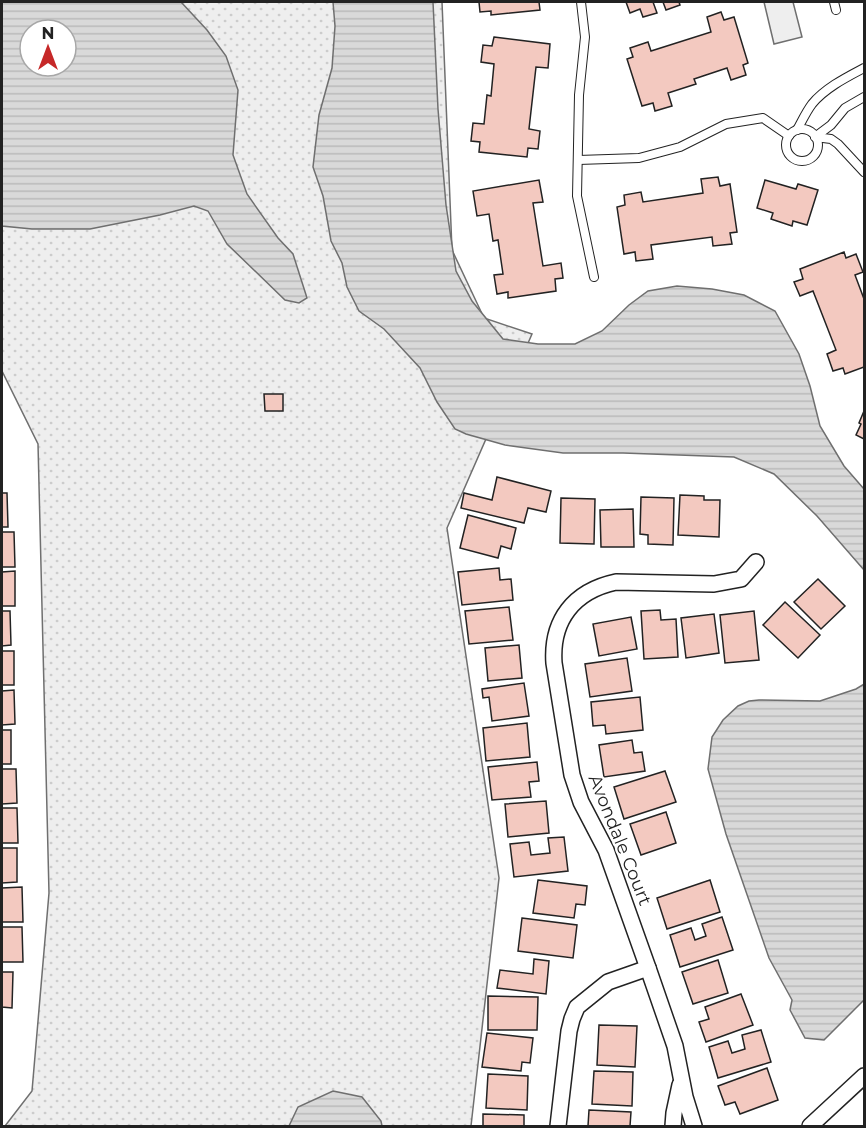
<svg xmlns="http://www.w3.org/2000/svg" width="866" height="1128" font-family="Montserrat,sans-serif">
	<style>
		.grass { fill: url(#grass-dots); stroke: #6f6f6f; stroke-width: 1.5; fill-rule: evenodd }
		.park { fill: #eee; stroke: #6f6f6f; stroke-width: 1.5 }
		.water { fill: url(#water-rules); stroke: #6f6f6f; stroke-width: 1.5; fill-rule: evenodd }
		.building { fill: #f3c9c0; stroke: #222; stroke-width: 1.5 }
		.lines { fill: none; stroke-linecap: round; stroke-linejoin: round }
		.service-casing { stroke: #222; stroke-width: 10 }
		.minor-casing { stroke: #222; stroke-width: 18 }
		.service { stroke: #fff; stroke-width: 8 }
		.minor { stroke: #fff; stroke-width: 15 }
		.labels { text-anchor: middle; stroke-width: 4.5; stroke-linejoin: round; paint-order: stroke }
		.street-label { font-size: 18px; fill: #222; stroke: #fff }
	</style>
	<defs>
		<pattern id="grass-dots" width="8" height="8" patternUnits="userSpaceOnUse" patternTransform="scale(1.5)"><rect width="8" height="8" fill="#eee"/><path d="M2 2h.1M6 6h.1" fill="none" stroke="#ccc" stroke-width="1.8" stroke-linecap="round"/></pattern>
		<pattern id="water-rules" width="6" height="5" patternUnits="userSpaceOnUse" patternTransform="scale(1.5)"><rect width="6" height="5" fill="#d9d9d9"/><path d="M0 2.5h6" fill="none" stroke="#bababa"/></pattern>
	</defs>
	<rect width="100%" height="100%" fill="#fff"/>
	<path class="grass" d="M 2,2 L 442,2 L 452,250 L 484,318 L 532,334 L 447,528 L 499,878 L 471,1126 L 5,1126 L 32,1091 L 49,893 L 38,444 L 2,371 ZM 30,30 L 66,30 L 66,66 L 30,66 Z"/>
	<path class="park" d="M 764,2 L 793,2 L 802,37 L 774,44 Z"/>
	<g class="water">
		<path d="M 2,2 L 181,2 L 207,30 L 226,56 L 238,90 L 233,155 L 247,194 L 278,238 L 293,254 L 307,298 L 299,303 L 285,300 L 227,244 L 208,211 L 194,206 L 160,215 L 90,229 L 32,229 L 2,226 ZM 30,30 L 66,30 L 66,66 L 30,66 Z"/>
		<path d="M 333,2 L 433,2 L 438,109 L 446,205 L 456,271 L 472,301 L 503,339 L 538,344 L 575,344 L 602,331 L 629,305 L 648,291 L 677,286 L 712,289 L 744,295 L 775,311 L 799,354 L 810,386 L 820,426 L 844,466 L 864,489 L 864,570 L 817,516 L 774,474 L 734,457 L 623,453 L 563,453 L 505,445 L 466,434 L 455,429 L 437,402 L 420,368 L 384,329 L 359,311 L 347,287 L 342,263 L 331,241 L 323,196 L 313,167 L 319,115 L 332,68 L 335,26 Z"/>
		<path d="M 864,684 L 864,1000 L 824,1040 L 805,1038 L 790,1010 L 792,1000 L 769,958 L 726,834 L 708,769 L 712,737 L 723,720 L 738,706 L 749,701 L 759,700 L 820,701 L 856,689 Z"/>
		<path d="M 333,1091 L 362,1097 L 381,1121 L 382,1126 L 289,1126 L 298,1107 Z"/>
	</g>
	<g class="building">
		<path d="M 479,2 L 539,2 L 540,10 L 491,15 L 491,11 L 480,12 Z"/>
		<path d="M 626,2 L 653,2 L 657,13 L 643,17 L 640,9 L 630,13 Z"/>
		<path d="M 663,2 L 679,2 L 680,5 L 666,10 Z"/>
		<path d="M 721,12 L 724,20 L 734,17 L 748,63 L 743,65 L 746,75 L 731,80 L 727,68 L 694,79 L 696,84 L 668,93 L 672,106 L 655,111 L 653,103 L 642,106 L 627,59 L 633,57 L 630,48 L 648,42 L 651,51 L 711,32 L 707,17 Z"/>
		<path d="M 494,37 L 550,44 L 548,68 L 536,67 L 529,129 L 540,131 L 538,149 L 528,148 L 527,157 L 479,152 L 480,142 L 471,141 L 473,123 L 484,124 L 487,95 L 491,96 L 494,64 L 481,62 L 483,45 L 492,46 Z"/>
		<path d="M 718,177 L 720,186 L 730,184 L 737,232 L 730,233 L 732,244 L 713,246 L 712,237 L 651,245 L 653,259 L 636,261 L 635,252 L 624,254 L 617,207 L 625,205 L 624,195 L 641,192 L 643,202 L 703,193 L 701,179 Z"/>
		<path d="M 539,180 L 543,202 L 533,203 L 543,266 L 561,263 L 563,278 L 555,279 L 556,291 L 508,298 L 508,292 L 497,294 L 494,275 L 503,274 L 498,240 L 493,241 L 489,214 L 477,216 L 473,191 Z"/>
		<path d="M 765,180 L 796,189 L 798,184 L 818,190 L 807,225 L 793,221 L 792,226 L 771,219 L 773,213 L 757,208 Z"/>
		<path d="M 844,252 L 846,258 L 856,254 L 863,272 L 855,275 L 864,299 L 864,367 L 845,374 L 843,368 L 833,371 L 827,354 L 836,350 L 813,291 L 800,296 L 794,282 L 803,279 L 800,269 Z"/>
		<path d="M 264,394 L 283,394 L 283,411 L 265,411 Z"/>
		<path d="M 864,411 L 864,439 L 856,435 L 861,424 L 859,423 Z"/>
		<path d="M 497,477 L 551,491 L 546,512 L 528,508 L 524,523 L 461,508 L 464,493 L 492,500 Z"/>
		<path d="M 2,493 L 7,493 L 8,527 L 2,527 Z"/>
		<path d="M 680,495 L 704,496 L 704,500 L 720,500 L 719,537 L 678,535 Z"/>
		<path d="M 641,497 L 674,498 L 673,545 L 648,544 L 648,535 L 640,534 Z"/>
		<path d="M 561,498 L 595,499 L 594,544 L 560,543 Z"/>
		<path d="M 633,509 L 634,547 L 601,547 L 600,510 Z"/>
		<path d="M 468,515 L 516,528 L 511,549 L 501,546 L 498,558 L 460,548 Z"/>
		<path d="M 2,532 L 14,532 L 15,567 L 2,567 Z"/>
		<path d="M 499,568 L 500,580 L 511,579 L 513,600 L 462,605 L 458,572 Z"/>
		<path d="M 15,571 L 15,606 L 2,606 L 2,572 Z"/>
		<path d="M 818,579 L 845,606 L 821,629 L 794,602 Z"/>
		<path d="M 785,602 L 820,635 L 798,658 L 763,625 Z"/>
		<path d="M 509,607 L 513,640 L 469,644 L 465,611 Z"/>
		<path d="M 660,610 L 661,620 L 676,619 L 678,657 L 644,659 L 641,611 Z"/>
		<path d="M 2,611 L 10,611 L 11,645 L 2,646 Z"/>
		<path d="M 754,611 L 759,660 L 725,663 L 720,615 Z"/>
		<path d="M 714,614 L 719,653 L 686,658 L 681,618 Z"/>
		<path d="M 631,617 L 637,649 L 599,656 L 593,624 Z"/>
		<path d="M 519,645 L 522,678 L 488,681 L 485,648 Z"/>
		<rect x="2" y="651" width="12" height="34"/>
		<path d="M 627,658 L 632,691 L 590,697 L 585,664 Z"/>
		<path d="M 524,683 L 529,716 L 492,721 L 489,697 L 483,698 L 482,689 Z"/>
		<path d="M 14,690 L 15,724 L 2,725 L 2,691 Z"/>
		<path d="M 640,697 L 643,730 L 606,734 L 605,725 L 593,726 L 591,702 Z"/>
		<path d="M 527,723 L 530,757 L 486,761 L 483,728 Z"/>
		<rect x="2" y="730" width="9" height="34"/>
		<path d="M 632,740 L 634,753 L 642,752 L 645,771 L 604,777 L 599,745 Z"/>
		<path d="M 537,762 L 539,781 L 529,782 L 531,797 L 492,800 L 488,767 Z"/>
		<path d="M 2,769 L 16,769 L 17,803 L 2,804 Z"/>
		<path d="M 665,771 L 676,802 L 624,819 L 614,787 Z"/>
		<path d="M 546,801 L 549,833 L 508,837 L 505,804 Z"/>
		<path d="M 2,808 L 17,808 L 18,843 L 2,843 Z"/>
		<path d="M 666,812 L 676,843 L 641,855 L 630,824 Z"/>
		<path d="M 564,837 L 568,871 L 514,877 L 510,844 L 529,842 L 531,855 L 550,853 L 548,838 Z"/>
		<path d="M 2,848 L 17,848 L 17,882 L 2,883 Z"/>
		<path d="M 538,880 L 587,886 L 585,905 L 576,904 L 574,918 L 533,913 Z"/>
		<path d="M 710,880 L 720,912 L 667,929 L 657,898 Z"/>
		<path d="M 22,887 L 23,922 L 2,922 L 2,888 Z"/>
		<path d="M 722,917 L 733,950 L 680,967 L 670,935 L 691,928 L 695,940 L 706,936 L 702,924 Z"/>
		<path d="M 522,918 L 577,925 L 573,958 L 518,951 Z"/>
		<path d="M 2,927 L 22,927 L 23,962 L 2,962 Z"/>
		<path d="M 534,959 L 549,961 L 546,994 L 497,988 L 500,970 L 533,974 Z"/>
		<path d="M 718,960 L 728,993 L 693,1004 L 682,972 Z"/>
		<path d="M 2,972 L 13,972 L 12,1008 L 2,1007 Z"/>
		<path d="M 741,994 L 753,1025 L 706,1042 L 699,1022 L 709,1019 L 705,1007 Z"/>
		<path d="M 488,996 L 538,997 L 537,1030 L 488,1030 Z"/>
		<path d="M 599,1025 L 637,1026 L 635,1067 L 597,1065 Z"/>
		<path d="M 761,1030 L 771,1062 L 718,1078 L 709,1047 L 728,1041 L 732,1053 L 745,1049 L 742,1035 Z"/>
		<path d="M 487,1033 L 533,1038 L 530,1063 L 522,1062 L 521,1071 L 482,1067 Z"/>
		<path d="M 767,1068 L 778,1100 L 740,1114 L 735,1102 L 725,1105 L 718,1086 Z"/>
		<path d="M 594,1071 L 633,1072 L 632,1106 L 592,1104 Z"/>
		<path d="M 488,1074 L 528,1076 L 527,1110 L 486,1108 Z"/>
		<path d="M 589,1110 L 631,1112 L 630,1126 L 588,1126 Z"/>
		<path d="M 483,1114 L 524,1115 L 524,1126 L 483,1126 Z"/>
	</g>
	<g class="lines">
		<defs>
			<g id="service">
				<path d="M 581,2 L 585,37 L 579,95 L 577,196 L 594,277"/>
				<path d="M 834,2 L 836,10"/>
				<circle cx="802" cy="145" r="16"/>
				<path d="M 797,130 C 802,121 806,112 812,104 C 825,88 847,77 864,68"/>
				<path d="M 815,137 L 831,125 L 845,108 L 864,97"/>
				<path d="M 815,137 L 831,139 L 838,144 L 864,172"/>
				<path d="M 578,160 L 639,158 L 680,147 L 726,124 L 763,118 L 789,136"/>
			</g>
			<g id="minor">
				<path d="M 558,1126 L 569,1031 L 572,1019 L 577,1007 L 608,982 L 648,968"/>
				<path d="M 673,1126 L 674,1113 L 680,1085"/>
				<path d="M 694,1126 L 685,1097 L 675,1046 L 648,968 L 606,850 L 581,802 L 572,775 L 554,663 C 551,620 574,591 616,582 L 714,584 L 741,579 L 756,562"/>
				<path d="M 810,1126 L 864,1076"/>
			</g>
		</defs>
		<use href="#service" class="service-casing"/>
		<use href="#minor" class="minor-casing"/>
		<use href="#service" class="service"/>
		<use href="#minor" class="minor"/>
	</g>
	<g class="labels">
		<g class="street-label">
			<text transform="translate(620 840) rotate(68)" y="6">Avondale Court</text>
		</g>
	</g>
	<rect width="866" height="1128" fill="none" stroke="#222222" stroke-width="6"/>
	<g transform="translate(48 48)"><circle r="28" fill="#ffffff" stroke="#a7a7a7" stroke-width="1.5"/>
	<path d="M0-4.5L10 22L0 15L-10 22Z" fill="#c62828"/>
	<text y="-9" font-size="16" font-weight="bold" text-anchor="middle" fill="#222222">N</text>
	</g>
</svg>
